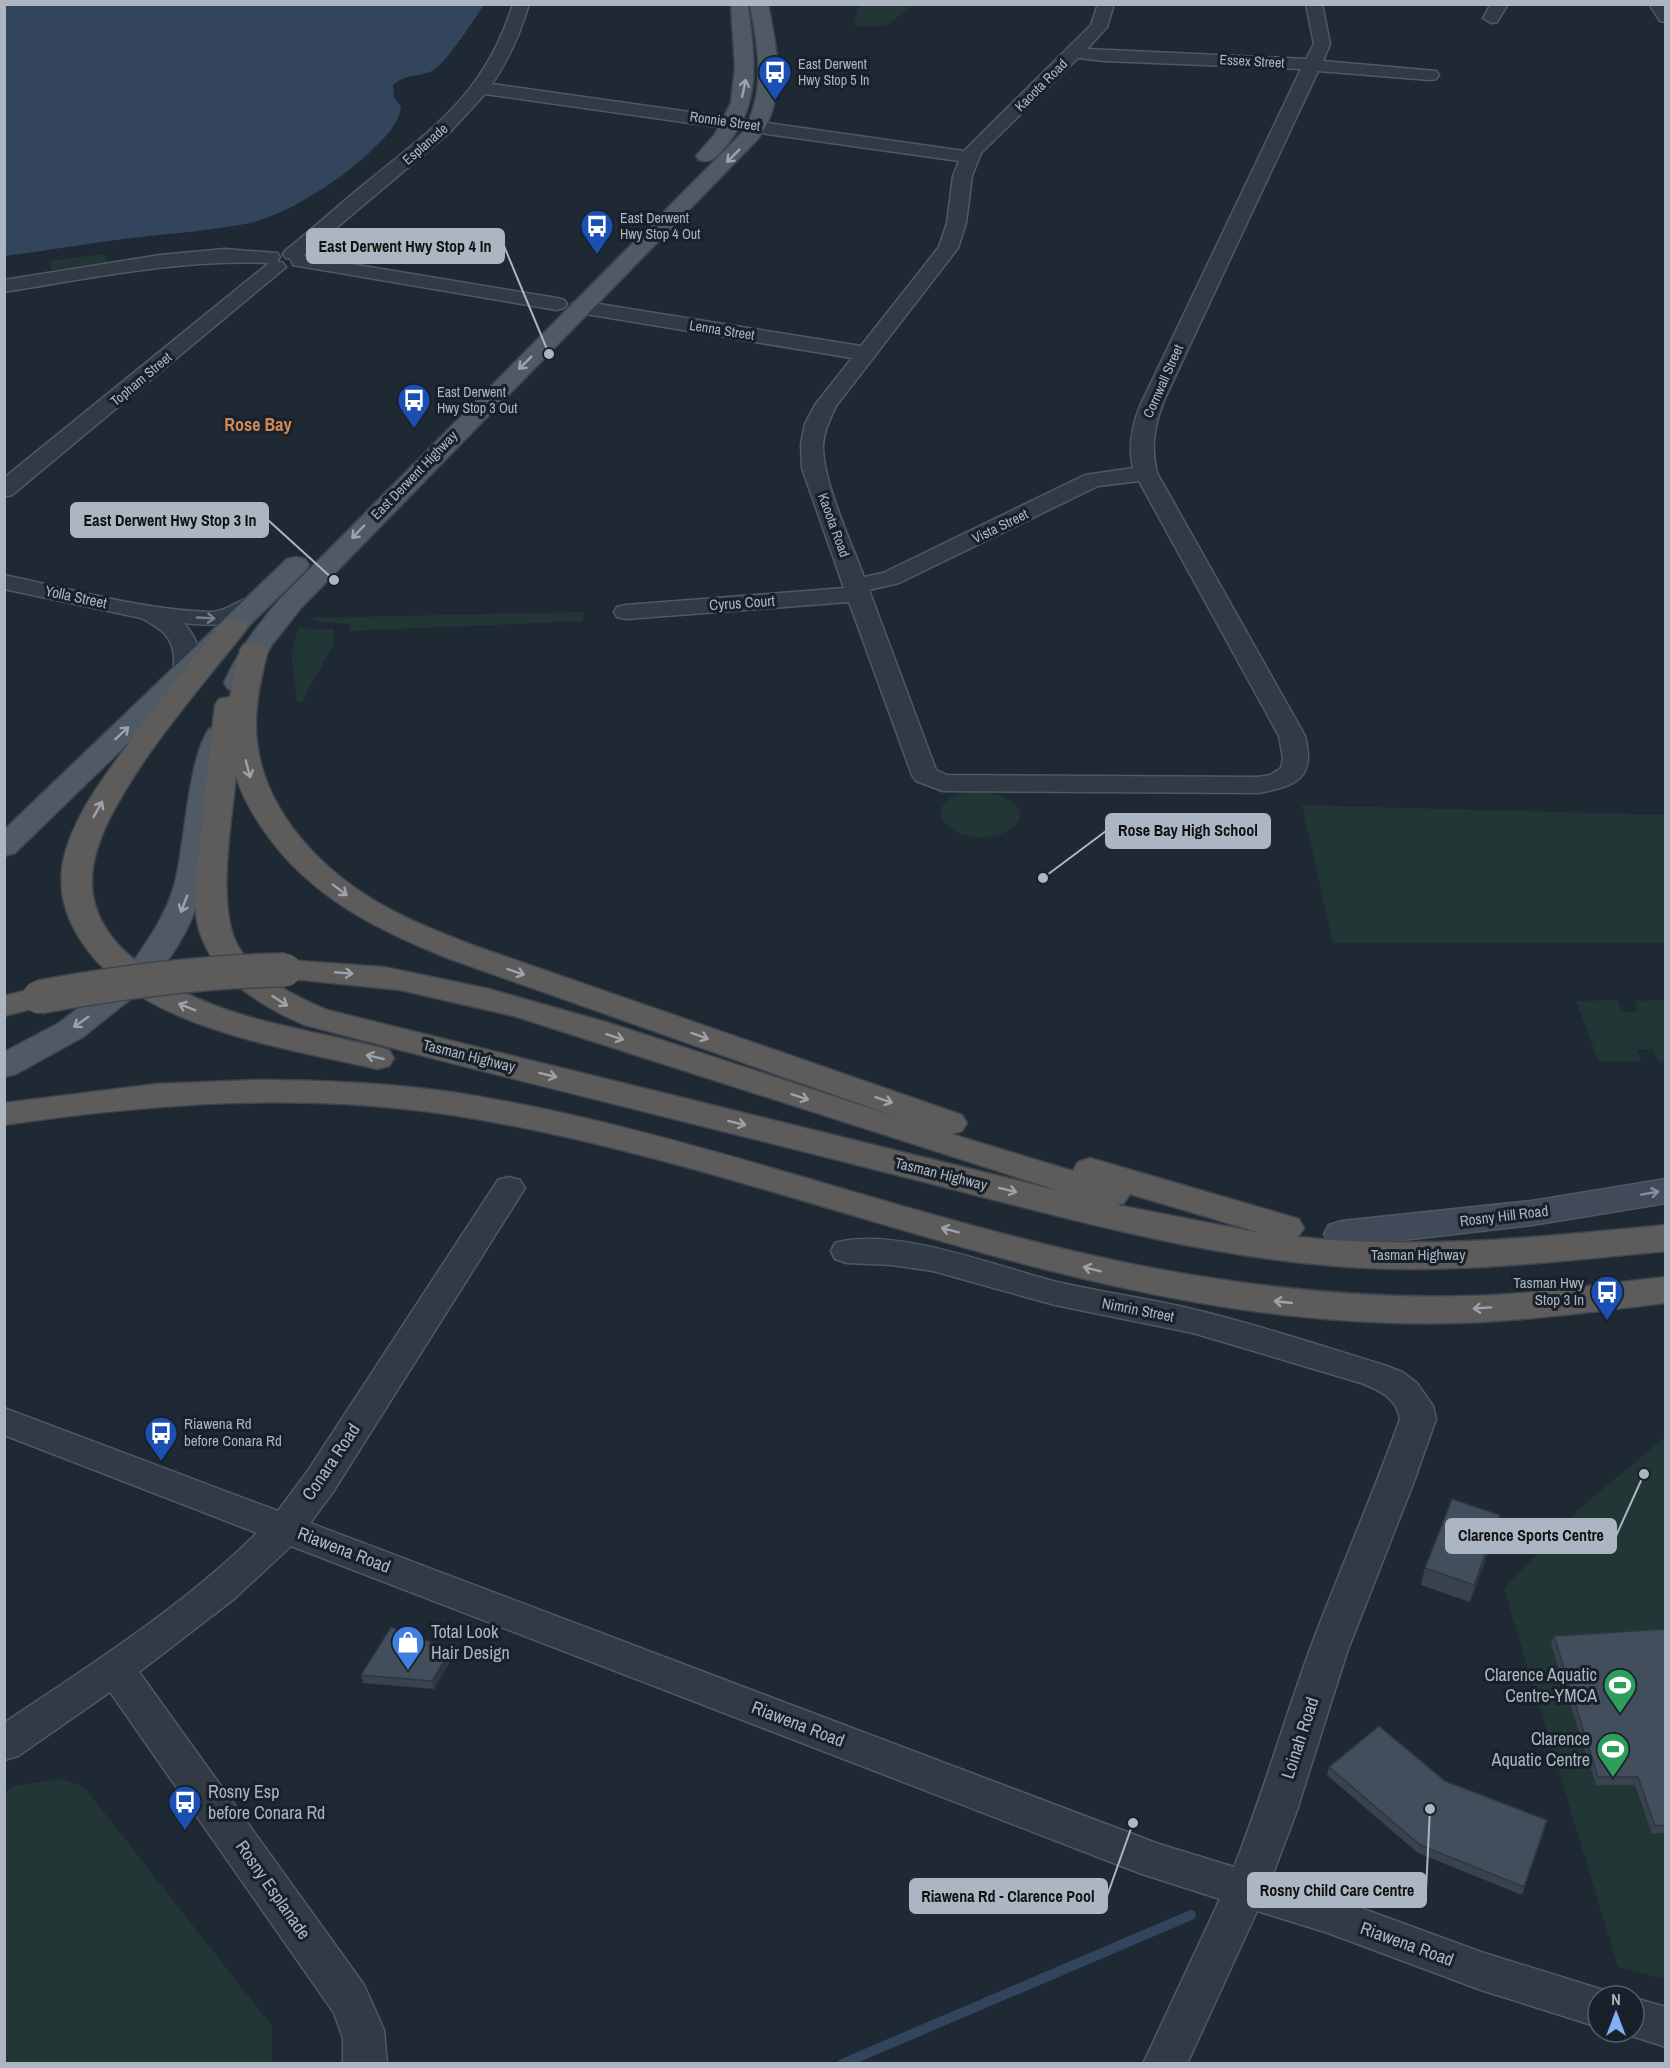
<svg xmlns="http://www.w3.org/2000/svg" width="1670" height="2068" font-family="'Archivo Narrow',sans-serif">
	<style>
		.green { fill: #223636 }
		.water { fill: #32455c }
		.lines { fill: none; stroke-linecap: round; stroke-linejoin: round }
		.stream { stroke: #32455c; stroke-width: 10 }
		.minor-casing { stroke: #505863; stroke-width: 3 }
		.secondary-casing { stroke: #505863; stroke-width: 3 }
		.primary-casing { stroke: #3c444e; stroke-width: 3 }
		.trunk-casing { stroke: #3d454f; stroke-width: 3 }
		.minor { fill: #323a45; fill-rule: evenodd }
		.secondary { fill: #404a58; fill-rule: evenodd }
		.primary { fill: #505a65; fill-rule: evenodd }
		.trunk { fill: #5e5c5a; fill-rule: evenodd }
		.trunk-bridge-casing { stroke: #3d454f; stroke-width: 36; stroke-linecap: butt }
		.trunk-bridge { stroke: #5e5c5a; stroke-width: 33 }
		.wall { fill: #39434f }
		.shaded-wall { fill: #2e3740 }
		.building { fill: #424e5c; stroke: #2e3740; stroke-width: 1.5 }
		.oneway { stroke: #9aa3af }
		.oneway2 { stroke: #757e8a }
		.oneway3 { stroke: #9ca3ad }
		.oneway4 { stroke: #86909d }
		.labels { text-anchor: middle; stroke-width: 6; stroke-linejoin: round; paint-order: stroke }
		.far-street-label { font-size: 14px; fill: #acb5c2; stroke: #182029 }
		.far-poi-label { font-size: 14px; fill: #acb5c2; stroke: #182029; text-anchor: start }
		.street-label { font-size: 15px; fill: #acb5c2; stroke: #182029 }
		.poi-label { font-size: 15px; fill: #acb5c2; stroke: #182029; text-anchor: end }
		.far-district-label { font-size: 18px; font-weight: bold; fill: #d08859; stroke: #182029 }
		.near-street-label { font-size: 18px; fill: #acb5c2; stroke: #182029 }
		.near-poi-label { font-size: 18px; fill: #acb5c2; stroke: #182029; text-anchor: start }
		.leader { fill: none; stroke: #acb5c2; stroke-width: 2 }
		.callout-dot { fill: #acb5c2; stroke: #182029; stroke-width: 2 }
		.callout { fill: #acb5c2; stroke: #acb5c2; stroke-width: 2 }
		.callout-label { font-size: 16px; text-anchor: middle; font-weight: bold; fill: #111 }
	</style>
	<rect width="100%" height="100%" fill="#1f2934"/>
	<g class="green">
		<path d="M 859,5 L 859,4 L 913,5 L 886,26 L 854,26 Z"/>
		<path d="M 104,254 L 107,262 L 51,270 L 49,261 Z"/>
		<path d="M 583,612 L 583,621 L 350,631 L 350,624 L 320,622 L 308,618 Z"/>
		<path d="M 299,626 L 317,630 L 334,629 L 334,645 L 309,687 L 303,702 L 297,702 L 291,654 Z"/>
		<path d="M 978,790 C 993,792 1038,805 1013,827 C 993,844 949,840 940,814 C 943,795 961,792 978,790 Z"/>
		<path d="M 1302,805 L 1665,815 L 1665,943 L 1333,943 Z"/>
		<path d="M 1617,1000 L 1622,1012 L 1638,1011 L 1634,1001 L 1665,1000 L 1665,1061 L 1658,1061 L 1653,1049 L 1637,1050 L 1641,1061 L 1599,1062 L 1576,1001 Z"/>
		<path d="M 1665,1437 L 1665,1979 L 1618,1967 L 1504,1589 L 1578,1510 Z"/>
		<path d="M 62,1779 L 84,1787 L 272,2026 L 272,2063 L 5,2063 L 5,1792 L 14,1786 Z"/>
	</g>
	<path class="water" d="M 4,5 L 5,4 L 484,5 C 474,19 446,64 432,71 C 417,78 407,73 393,85 L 394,98 L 401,106 C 399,125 384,138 371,151 C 343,178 289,214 250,223 C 214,230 177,233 141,237 C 95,242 50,250 5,256 Z"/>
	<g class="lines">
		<path class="stream" d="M 842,2064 L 1191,1915"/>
		<defs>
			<g id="minor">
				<path d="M 513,4 L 529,4 C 520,34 509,59 492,84 L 964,151 L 1091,25 L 1098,4 L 1114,4 L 1107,27 L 1087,49 L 1306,59 L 1314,44 L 1306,4 L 1322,4 L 1330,44 L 1323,61 L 1436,71 L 1439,75 L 1436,79 L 1430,80 L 1318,71 L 1166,396 C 1155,422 1150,445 1157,473 L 1305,736 C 1316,779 1296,786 1258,793 L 943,791 L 916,781 L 912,775 L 849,602 L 626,619 L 617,617 L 614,612 L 617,607 L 626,605 L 844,588 L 802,468 L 801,444 L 805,424 L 815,405 L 852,358 L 580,313 L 573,311 L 570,307 L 573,303 L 580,301 L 861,346 L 939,247 L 947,223 L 953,176 L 959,161 L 485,94 L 450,132 L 303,256 L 557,298 L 564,300 L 567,304 L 564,308 L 557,310 L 293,265 L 291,259 L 286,258 L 283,254 L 286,250 C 314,228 340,204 367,182 C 436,126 485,93 513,4 ZM 1078,58 L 1105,61 L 1301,69 L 1140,406 C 1132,426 1128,446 1133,468 L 1085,475 L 883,573 L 864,577 C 851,542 822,480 823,445 C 824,431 830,419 836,406 L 958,248 L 966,223 L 972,176 L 981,153 ZM 1139,481 L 1279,736 L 1283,758 L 1281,768 L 1270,775 L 1258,777 L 947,775 L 936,770 L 869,590 L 899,583 L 1098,486 Z"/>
				<path d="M 1491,4 L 1508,4 L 1497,22 L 1491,23 L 1483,18 Z"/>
				<path d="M 1649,4 L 1666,4 L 1666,22 L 1660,21 Z"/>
				<path d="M 225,249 L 277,253 L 280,257 L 277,261 L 283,263 L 286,267 L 12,495 L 4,497 L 4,478 L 269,263 C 180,259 92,278 4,292 L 4,280 L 160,255 Z"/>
				<path d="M 4,575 C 72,589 141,610 210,612 C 232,612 248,589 271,595 L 274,600 C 269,607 262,610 255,613 C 230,626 211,626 184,623 C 196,637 207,661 195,678 L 186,681 L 177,678 C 173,672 174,668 174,660 C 174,636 160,628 141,618 L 4,589 Z"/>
				<path d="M 509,1177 L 520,1180 L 525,1188 L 333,1492 L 310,1523 L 1159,1844 L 1234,1867 C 1262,1797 1283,1724 1309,1652 C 1338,1574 1372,1498 1400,1419 C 1397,1398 1379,1390 1361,1383 L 1193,1333 L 1055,1305 L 933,1271 L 892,1265 L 847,1263 L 835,1259 L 831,1251 L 835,1243 C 892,1226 996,1266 1053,1281 C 1099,1292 1146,1298 1192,1309 C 1256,1324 1321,1346 1384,1365 L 1402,1372 L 1417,1383 L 1433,1406 L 1436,1419 L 1413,1484 L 1347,1652 L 1296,1813 L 1271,1879 L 1328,1896 L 1481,1952 L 1613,1993 L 1614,1996 L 1598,1996 L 1598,2027 L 1481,1990 L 1328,1933 L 1257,1911 L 1187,2064 L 1143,2064 L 1220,1899 L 1142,1874 L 291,1546 L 234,1599 L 139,1672 L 364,1985 L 384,2030 L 387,2064 L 343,2064 L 343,2038 L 334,2013 L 110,1692 L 18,1756 L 4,1760 L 4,1723 C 92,1664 182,1607 257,1533 L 4,1435 L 4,1408 L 278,1511 L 307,1472 L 498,1180 Z"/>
				<path d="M 1634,1998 L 1666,2007 L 1666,2047 L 1619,2032 L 1634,2032 Z"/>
			</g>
			<path id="secondary" d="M 1666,1179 L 1666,1203 L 1532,1225 L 1342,1247 L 1329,1243 L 1324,1234 L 1329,1225 L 1342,1221 L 1532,1201 Z"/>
			<g id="primary">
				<path d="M 731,4 L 748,6 C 754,59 763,103 725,147 C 717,156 712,164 699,160 L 696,156 L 715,134 L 731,103 L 735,68 Z"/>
				<path d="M 750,4 L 768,4 C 777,52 788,96 758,139 L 300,609 L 271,646 L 248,689 L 238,691 L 228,689 L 224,683 C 238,651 258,624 281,598 L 743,132 C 767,90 758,49 750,4 Z"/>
				<path d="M 296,557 L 305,559 L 309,565 L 305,571 L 15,853 L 4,856 L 4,830 L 287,559 Z"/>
				<path d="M 219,726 L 229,729 L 233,735 C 214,810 217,892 170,957 C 166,962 161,972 156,975 C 149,979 141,977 134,975 L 129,968 C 148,940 166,916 175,883 C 185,844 188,759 209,729 Z"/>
				<path d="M 127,976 L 138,979 L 143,986 L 138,993 L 83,1037 L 16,1074 L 4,1077 L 4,1052 L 59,1023 L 116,979 Z"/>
			</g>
			<g id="trunk">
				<path d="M 234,619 L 244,621 L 248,627 C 236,644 221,660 208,677 C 176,717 143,758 118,803 C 85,860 77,910 131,957 C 203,1020 300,1026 389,1050 L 394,1058 L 389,1066 L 377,1069 C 283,1047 135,1028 80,939 C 65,915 58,891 63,862 C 72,819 101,781 126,747 C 157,703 190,662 224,621 Z"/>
				<path d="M 254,642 L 264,644 L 268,650 C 262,673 257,694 256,718 C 253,801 316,868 384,906 C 412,922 442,933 472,945 L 962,1115 L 967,1123 L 962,1131 L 951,1134 L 1073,1171 L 1078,1162 L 1090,1158 L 1299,1219 L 1304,1228 L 1298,1237 C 1421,1250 1543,1237 1666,1225 L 1666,1251 C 1552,1262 1438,1276 1324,1265 C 1174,1252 1027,1207 881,1171 C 689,1122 497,1076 305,1025 C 258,1005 202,971 196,914 C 193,888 198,862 201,836 C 205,793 210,749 215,705 L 219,699 L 230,697 L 240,650 L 244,644 ZM 236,775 C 241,795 252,813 263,829 C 308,896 377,930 450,959 L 900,1118 L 609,1023 L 489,989 L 384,967 L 285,960 L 274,963 L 269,970 L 274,977 L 400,990 L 514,1016 L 1060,1191 L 327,1010 C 296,997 262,980 241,951 C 214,913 232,822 236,775 ZM 1130,1194 L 1261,1233 L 1117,1205 L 1124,1203 Z"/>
				<path d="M 39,987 L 50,990 L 55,997 L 50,1004 L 4,1016 L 4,996 Z"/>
				<path d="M 257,1080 C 322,1080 387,1083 451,1092 C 691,1129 918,1224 1157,1269 C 1261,1288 1366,1299 1472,1296 C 1537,1294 1601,1284 1666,1277 L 1666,1303 C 1604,1310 1542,1319 1480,1322 C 1406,1326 1332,1321 1260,1312 C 984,1276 727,1158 452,1115 C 303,1092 153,1103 4,1125 L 4,1103 L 156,1084 Z"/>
			</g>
		</defs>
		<use href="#minor" class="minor-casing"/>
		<use href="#secondary" class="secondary-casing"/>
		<use href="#primary" class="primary-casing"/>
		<use href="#trunk" class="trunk-casing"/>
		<use href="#minor" class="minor"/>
		<use href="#secondary" class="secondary"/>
		<use href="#primary" class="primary"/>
		<use href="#trunk" class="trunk"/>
		<defs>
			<path id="trunk-bridge" d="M 39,997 C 121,982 202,971 285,970"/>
		</defs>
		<use href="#trunk-bridge" class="trunk-bridge-casing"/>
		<use href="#trunk-bridge" class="trunk-bridge"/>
	</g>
	<g class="wall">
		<path d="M 1500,1515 L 1496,1532 L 1470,1602 L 1421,1585 L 1425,1568 Z"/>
		<path d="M 1665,1629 L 1665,1833 L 1652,1834 L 1635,1785 L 1596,1785 L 1551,1644 L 1554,1636 Z"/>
		<path d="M 451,1650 L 452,1658 L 434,1689 L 363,1683 L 361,1675 Z"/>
		<path d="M 1329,1767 L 1445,1781 L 1545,1829 L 1522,1895 L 1418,1853 L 1327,1775 Z"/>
	</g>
	<g class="shaded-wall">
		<path d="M 1500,1515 L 1496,1532 L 1470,1602 L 1474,1585 Z"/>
		<path d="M 451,1650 L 452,1658 L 434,1689 L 432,1681 Z"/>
	</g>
	<g class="building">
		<path d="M 1452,1499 L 1500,1515 L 1474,1585 L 1425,1568 Z"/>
		<path d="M 391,1627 L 451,1650 L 432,1681 L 361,1675 Z"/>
		<path d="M 1665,1629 L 1665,1825 L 1655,1826 L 1638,1777 L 1598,1777 L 1554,1636 Z"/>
		<path d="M 1379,1726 L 1445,1781 L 1547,1820 L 1524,1887 L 1420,1845 L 1329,1767 Z"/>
	</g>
	<defs><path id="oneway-shaft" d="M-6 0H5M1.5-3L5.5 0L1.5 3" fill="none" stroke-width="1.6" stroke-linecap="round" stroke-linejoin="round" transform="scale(1.5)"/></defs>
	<g class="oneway">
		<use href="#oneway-shaft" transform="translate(744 88) rotate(-78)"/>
		<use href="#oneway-shaft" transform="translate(733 156) rotate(135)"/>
		<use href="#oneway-shaft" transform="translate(525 363) rotate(135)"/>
		<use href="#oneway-shaft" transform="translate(358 532) rotate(134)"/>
		<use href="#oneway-shaft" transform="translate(122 733) rotate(-43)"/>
		<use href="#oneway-shaft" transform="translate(184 904) rotate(111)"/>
		<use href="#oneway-shaft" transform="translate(81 1022) rotate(145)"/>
	</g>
	<use class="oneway2" href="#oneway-shaft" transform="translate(206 618) rotate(3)"/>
	<g class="oneway3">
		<use href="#oneway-shaft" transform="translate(248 769) rotate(75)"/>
		<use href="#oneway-shaft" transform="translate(98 809) rotate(-61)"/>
		<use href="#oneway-shaft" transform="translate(340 890) rotate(37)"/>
		<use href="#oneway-shaft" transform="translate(516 972) rotate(19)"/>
		<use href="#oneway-shaft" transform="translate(344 973) rotate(5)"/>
		<use href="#oneway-shaft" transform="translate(280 1001) rotate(33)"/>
		<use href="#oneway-shaft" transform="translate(187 1007) rotate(-158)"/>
		<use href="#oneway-shaft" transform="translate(700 1036) rotate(20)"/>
		<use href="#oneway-shaft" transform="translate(615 1037) rotate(18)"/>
		<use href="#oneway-shaft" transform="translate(375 1057) rotate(-167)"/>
		<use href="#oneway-shaft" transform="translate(548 1075) rotate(14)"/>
		<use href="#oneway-shaft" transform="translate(800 1097) rotate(18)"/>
		<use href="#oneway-shaft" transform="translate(884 1100) rotate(19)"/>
		<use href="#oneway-shaft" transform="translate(737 1123) rotate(14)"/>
		<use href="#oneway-shaft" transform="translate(1008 1190) rotate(14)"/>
		<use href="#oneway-shaft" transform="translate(950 1230) rotate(-165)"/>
		<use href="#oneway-shaft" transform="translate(1092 1269) rotate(-165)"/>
		<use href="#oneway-shaft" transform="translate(1283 1302) rotate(-174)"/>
		<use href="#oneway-shaft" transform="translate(1482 1308) rotate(176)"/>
	</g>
	<use class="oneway4" href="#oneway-shaft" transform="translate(1650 1193) rotate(-10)"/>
	<defs>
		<symbol id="bus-pin" viewBox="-11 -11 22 30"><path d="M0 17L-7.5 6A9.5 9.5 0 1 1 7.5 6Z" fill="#1a4fb4" stroke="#182029"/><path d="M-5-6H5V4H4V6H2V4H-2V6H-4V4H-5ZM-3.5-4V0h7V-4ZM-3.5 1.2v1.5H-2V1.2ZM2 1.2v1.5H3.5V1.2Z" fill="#fff"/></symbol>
		<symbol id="shop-pin" viewBox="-11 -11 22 30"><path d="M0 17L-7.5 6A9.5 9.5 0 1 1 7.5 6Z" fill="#3f7fe0" stroke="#182029"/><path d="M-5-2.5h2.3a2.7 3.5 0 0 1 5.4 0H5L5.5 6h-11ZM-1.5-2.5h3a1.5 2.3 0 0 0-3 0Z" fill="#fff"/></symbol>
		<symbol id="stadium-pin" viewBox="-11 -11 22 30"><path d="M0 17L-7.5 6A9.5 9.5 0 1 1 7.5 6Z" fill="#2e9e5b" stroke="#182029"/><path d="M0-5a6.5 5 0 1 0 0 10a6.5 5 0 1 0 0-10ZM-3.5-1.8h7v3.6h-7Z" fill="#fff"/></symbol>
	</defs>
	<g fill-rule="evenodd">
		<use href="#bus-pin" x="756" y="53" width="38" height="52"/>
		<use href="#bus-pin" x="578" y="207" width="38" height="52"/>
		<use href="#bus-pin" x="395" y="381" width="38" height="52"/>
		<use href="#bus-pin" x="1588" y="1273" width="38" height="52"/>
		<use href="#bus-pin" x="142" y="1414" width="38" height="52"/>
		<use href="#shop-pin" x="389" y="1623" width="38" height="52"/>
		<use href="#stadium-pin" x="1601" y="1666" width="38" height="52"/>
		<use href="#stadium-pin" x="1594" y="1730" width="38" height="52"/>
		<use href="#bus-pin" x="166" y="1783" width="38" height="52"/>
	</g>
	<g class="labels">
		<g class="far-street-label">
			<text transform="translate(1252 61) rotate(3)" y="5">Essex Street</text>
			<text transform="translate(1041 85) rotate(-45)" y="5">Kaoota Road</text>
			<text transform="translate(725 121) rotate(8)" y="5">Ronnie Street</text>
			<text transform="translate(425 144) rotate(-41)" y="5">Esplanade</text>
			<text transform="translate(722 330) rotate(9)" y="5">Lenna Street</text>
			<text transform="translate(141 379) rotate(-40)" y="5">Topham Street</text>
			<text transform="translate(1163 381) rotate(-66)" y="5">Cornwall Street</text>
			<text transform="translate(414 475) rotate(-46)" y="5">East Derwent Highway</text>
			<text transform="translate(834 525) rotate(70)" y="5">Kaoota Road</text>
			<text transform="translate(1000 526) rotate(-26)" y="5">Vista Street</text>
		</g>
		<g class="far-poi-label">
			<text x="798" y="69">East Derwent<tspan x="798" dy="16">Hwy Stop 5 In</tspan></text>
			<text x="620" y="223">East Derwent<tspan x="620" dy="16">Hwy Stop 4 Out</tspan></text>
			<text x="437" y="397">East Derwent<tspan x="437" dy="16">Hwy Stop 3 Out</tspan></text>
		</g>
		<g class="street-label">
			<text transform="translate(76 597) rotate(12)" y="5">Yolla Street</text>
			<text transform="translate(742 603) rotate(-4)" y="5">Cyrus Court</text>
			<text transform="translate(469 1056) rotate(14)" y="5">Tasman Highway</text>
			<text transform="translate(941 1174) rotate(14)" y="5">Tasman Highway</text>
			<text transform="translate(1504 1216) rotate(-7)" y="5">Rosny Hill Road</text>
			<text x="1418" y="1260">Tasman Highway</text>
			<text transform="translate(1138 1310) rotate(11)" y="5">Nimrin Street</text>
		</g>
		<g class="poi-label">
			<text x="1584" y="1288">Tasman Hwy<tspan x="1584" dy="17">Stop 3 In</tspan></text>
			<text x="184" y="1429" text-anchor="start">Riawena Rd<tspan x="184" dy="17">before Conara Rd</tspan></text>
		</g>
		<g class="far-district-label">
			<text x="258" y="431">Rose Bay</text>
		</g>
		<g class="near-street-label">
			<text transform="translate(331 1462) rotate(-56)" y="6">Conara Road</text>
			<text transform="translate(344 1550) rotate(21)" y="6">Riawena Road</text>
			<text transform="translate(798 1724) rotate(21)" y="6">Riawena Road</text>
			<text transform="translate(1300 1738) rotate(-72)" y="6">Loinah Road</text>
			<text transform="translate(273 1890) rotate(55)" y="6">Rosny Esplanade</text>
			<text transform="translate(1407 1944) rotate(20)" y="6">Riawena Road</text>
		</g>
		<g class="near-poi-label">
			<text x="431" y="1638">Total Look<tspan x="431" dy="21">Hair Design</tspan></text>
			<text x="1597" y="1681" text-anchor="end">Clarence Aquatic<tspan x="1597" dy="21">Centre-YMCA</tspan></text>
			<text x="1590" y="1745" text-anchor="end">Clarence<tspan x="1590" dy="21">Aquatic Centre</tspan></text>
			<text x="208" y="1798">Rosny Esp<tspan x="208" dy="21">before Conara Rd</tspan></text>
		</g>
	</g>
	<path class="leader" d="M549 354L504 246M334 580L268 520M1043 878L1106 831M1644 1474L1616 1536M1430 1809L1426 1890M1133 1823L1107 1896"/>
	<g class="callout-dot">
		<circle cx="549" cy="354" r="6"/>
		<circle cx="334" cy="580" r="6"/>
		<circle cx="1043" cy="878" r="6"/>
		<circle cx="1644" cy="1474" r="6"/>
		<circle cx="1430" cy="1809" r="6"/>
		<circle cx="1133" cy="1823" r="6"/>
	</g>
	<g class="callout">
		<rect x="307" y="229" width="197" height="34" rx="6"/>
		<rect x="71" y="503" width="197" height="34" rx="6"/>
		<rect x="1106" y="814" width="164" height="34" rx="6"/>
		<rect x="1446" y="1519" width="170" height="34" rx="6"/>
		<rect x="1248" y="1873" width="178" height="34" rx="6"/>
		<rect x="910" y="1879" width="197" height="34" rx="6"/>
	</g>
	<g class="callout-label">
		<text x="405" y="252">East Derwent Hwy Stop 4 In</text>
		<text x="170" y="526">East Derwent Hwy Stop 3 In</text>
		<text x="1188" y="836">Rose Bay High School</text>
		<text x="1531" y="1541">Clarence Sports Centre</text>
		<text x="1337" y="1896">Rosny Child Care Centre</text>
		<text x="1008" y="1902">Riawena Rd - Clarence Pool</text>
	</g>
	<rect width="1670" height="2068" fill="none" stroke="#acb5c2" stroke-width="12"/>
	<g transform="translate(1616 2014)"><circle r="28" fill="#182029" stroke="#535c66" stroke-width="1.5"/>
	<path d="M0-4.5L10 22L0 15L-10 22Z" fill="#7db0f5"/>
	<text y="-9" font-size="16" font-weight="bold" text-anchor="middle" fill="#acb5c2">N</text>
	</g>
</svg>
